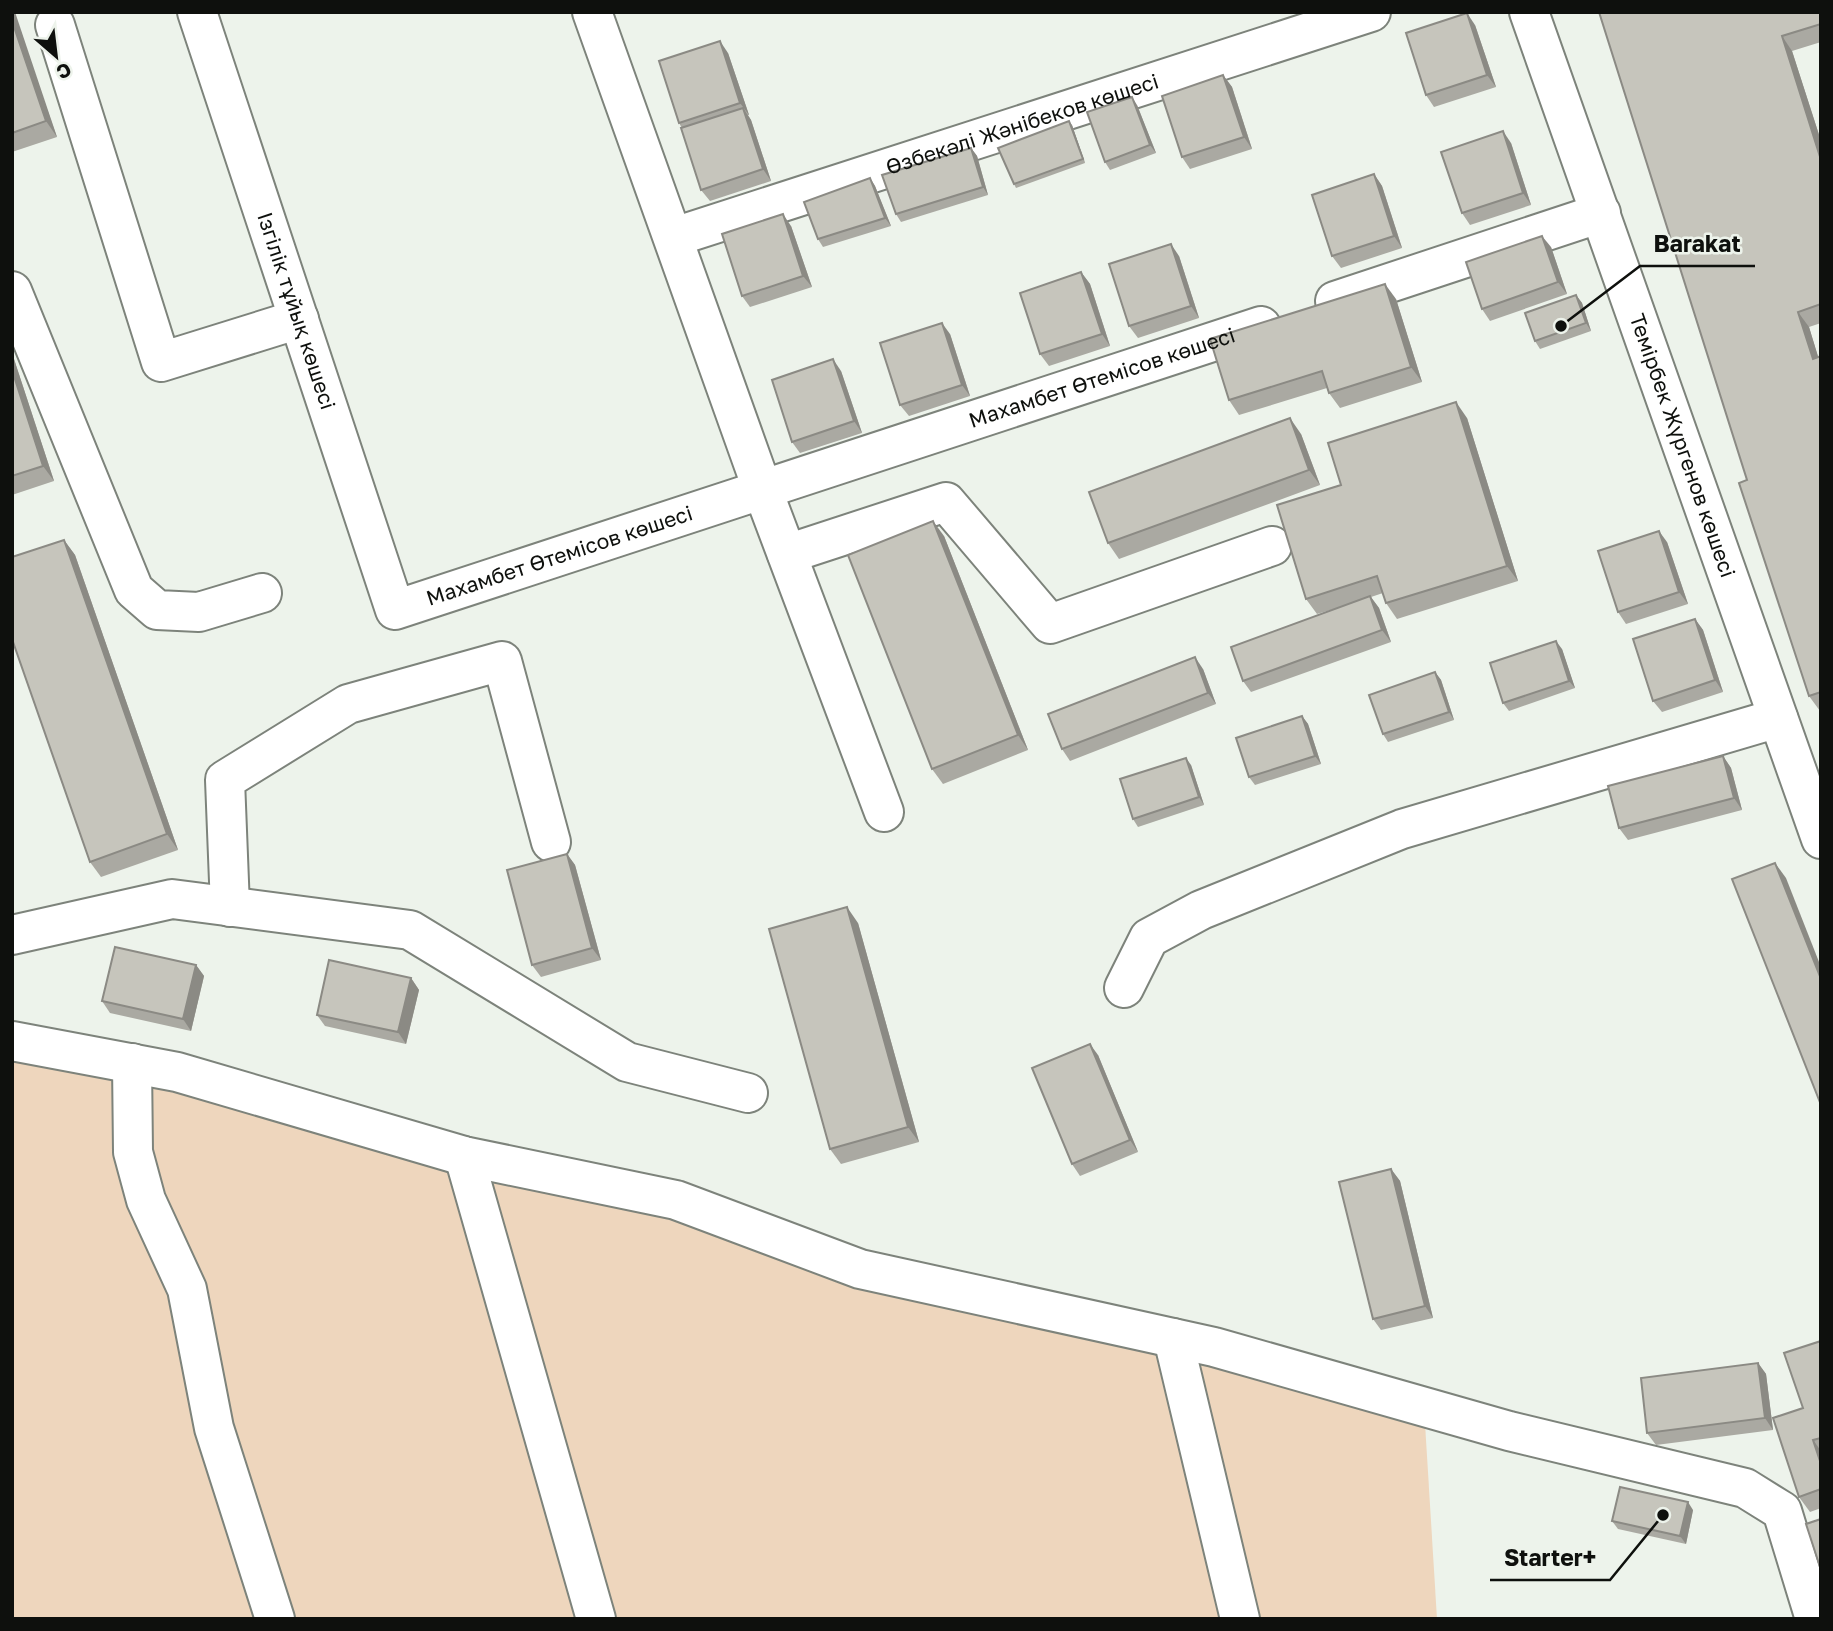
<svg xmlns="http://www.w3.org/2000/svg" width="1833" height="1631" font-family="'Golos Text',sans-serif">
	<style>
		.green { fill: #eed6bd }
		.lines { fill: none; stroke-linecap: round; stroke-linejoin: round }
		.minor-casing { stroke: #7d837b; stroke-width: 42 }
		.minor { stroke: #fff; stroke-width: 38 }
		.wall { fill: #aaa9a2 }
		.shaded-wall { fill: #8b8a84 }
		.building { fill: #c6c5bc; stroke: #8b8a84; stroke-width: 2 }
		.labels { text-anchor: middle; stroke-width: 5; stroke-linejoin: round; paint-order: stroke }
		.street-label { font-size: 21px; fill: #0e100d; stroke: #edf3eb }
		.leader { fill: none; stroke: #0e100d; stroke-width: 2.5 }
		.callout-dot { fill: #0e100d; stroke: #edf3eb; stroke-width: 2.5 }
		.callout-label { font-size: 23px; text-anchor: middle; font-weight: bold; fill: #0e100d; stroke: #edf3eb; stroke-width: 5; stroke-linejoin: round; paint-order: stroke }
	</style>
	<rect width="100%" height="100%" fill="#edf3eb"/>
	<path class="green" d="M 12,1041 L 1424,1407 L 1437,1619 L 12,1619 Z"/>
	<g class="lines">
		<defs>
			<g id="minor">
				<path id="s1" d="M 197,12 L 395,610 L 1261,326"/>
				<path d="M 592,12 L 763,491 L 884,812"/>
				<path id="s2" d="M 1529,12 L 1821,839"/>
				<path d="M 55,25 L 161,362 L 299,319"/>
				<path id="s3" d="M 674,237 L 1371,12"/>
				<path d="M 12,291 L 134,590 L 157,610 L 199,612 L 262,593"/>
				<path d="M 1335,301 L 1601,213"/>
				<path d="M 787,554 L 946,502 L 1050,624 L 1272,546"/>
				<path d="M 230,907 L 225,780 L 348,704 L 502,661 L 551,842"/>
				<path d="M 12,935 L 172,899 L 410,930 L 627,1062 L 748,1093"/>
				<path d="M 1124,988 L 1149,938 L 1201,910 L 1402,829 L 1778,718"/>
				<path d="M 12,1041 L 177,1072 L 464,1156 L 676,1200 L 860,1269 L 1214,1347 L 1509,1431 L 1745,1488 L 1782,1511 L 1815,1619"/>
				<path d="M 132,1063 L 133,1152 L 146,1200 L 187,1289 L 214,1428 L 275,1619"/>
				<path d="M 464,1156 L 596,1619"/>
				<path d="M 1173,1338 L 1240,1619"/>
			</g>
		</defs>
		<use href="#minor" class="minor-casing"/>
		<use href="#minor" class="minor"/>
	</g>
	<g class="wall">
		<path d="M 12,12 L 57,137 L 12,152 Z"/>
		<path d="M 1599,12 L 1821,12 L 1821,42 L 1792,51 L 1821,141 L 1821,323 L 1809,327 L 1818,357 L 1821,356 L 1821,711 L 1820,711 L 1809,696 L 1747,480 Z"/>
		<path d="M 1475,25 L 1496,87 L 1434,107 L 1426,95 Z"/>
		<path d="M 728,53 L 749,115 L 748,115 L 751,120 L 771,181 L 710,201 L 701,190 L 682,128 L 679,123 Z"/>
		<path d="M 1223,75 L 1232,87 L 1252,149 L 1190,169 L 1182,157 Z"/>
		<path d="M 1137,105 L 1156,153 L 1110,170 L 1105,162 Z"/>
		<path d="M 1072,125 L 1085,163 L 1016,188 L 1014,184 Z"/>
		<path d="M 1511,143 L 1531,205 L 1470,225 L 1462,213 Z"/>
		<path d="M 971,148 L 977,156 L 988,195 L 901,222 L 896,214 Z"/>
		<path d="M 1374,174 L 1382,186 L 1402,248 L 1341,268 L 1332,256 Z"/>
		<path d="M 870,178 L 875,186 L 891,226 L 823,247 L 818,239 Z"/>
		<path d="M 791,226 L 812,287 L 750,307 L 742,296 Z"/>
		<path d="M 1551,247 L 1567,294 L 1490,321 L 1482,309 Z"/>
		<path d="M 1179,256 L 1199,318 L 1138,338 L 1129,326 Z"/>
		<path d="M 1081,272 L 1090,284 L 1110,346 L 1049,366 L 1040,354 Z"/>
		<path d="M 1576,295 L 1582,303 L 1591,331 L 1540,349 L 1535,341 Z"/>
		<path d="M 1396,299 L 1422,382 L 1340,408 L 1329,393 L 1327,388 L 1239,415 L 1229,400 Z"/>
		<path d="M 950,334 L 970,396 L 909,416 L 900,405 Z"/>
		<path d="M 12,353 L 54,481 L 12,495 Z"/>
		<path d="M 841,371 L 862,433 L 800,453 L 792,442 Z"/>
		<path d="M 1467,418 L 1518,581 L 1397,619 L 1386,603 L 1383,593 L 1371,597 L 1379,608 L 1391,642 L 1251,692 L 1243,681 L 1351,604 L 1317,614 L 1306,599 L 1341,485 Z"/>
		<path d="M 1301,434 L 1320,485 L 1119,559 L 1108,543 Z"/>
		<path d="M 944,536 L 1028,750 L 943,784 L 932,769 Z"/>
		<path d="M 64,540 L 75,555 L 178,850 L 101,877 L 90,862 Z"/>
		<path d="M 1667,542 L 1688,604 L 1626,624 L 1618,612 Z"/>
		<path d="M 1695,619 L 1703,630 L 1723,692 L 1662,712 L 1653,701 Z"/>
		<path d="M 1562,649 L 1575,688 L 1509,711 L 1503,703 Z"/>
		<path d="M 1203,669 L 1216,704 L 1070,761 L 1062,749 Z"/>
		<path d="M 1435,672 L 1441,680 L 1454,720 L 1388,742 L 1383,734 Z"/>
		<path d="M 1302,716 L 1308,724 L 1321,764 L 1255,785 L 1249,777 Z"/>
		<path d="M 1723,756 L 1731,768 L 1742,810 L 1628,840 L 1619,828 Z"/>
		<path d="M 1191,765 L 1204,805 L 1138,827 L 1133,819 Z"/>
		<path d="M 567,854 L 575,865 L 601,960 L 541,977 L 532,965 Z"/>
		<path d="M 858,923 L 919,1142 L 841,1164 L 830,1149 Z"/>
		<path d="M 196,965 L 204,976 L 191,1031 L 110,1013 L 102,1001 Z"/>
		<path d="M 411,978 L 419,990 L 406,1044 L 325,1026 L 317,1015 Z"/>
		<path d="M 1098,1055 L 1138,1152 L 1080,1176 L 1072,1164 Z"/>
		<path d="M 1391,1169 L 1400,1181 L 1433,1318 L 1381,1330 L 1373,1319 Z"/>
		<path d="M 1821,1341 L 1821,1508 L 1810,1512 L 1799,1497 L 1803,1408 Z"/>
		<path d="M 1758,1363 L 1766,1374 L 1773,1430 L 1656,1445 L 1647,1433 Z"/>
		<path d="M 1693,1510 L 1686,1544 L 1618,1529 L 1612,1521 Z"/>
	</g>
	<g class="shaded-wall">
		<path d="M 12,12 L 15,12 L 57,137 L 46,121 L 12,21 Z"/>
		<path d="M 1467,13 L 1475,25 L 1496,87 L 1487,75 Z"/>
		<path d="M 1782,36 L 1792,51 L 1821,141 L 1821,160 Z"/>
		<path d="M 720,41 L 728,53 L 749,115 L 740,103 Z"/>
		<path d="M 1223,75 L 1232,87 L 1252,149 L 1244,137 Z"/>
		<path d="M 1132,97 L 1137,105 L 1156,153 L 1150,145 Z"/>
		<path d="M 743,108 L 751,120 L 771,181 L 763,169 Z"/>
		<path d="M 1069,121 L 1072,125 L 1085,163 L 1083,159 Z"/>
		<path d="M 1503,131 L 1511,143 L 1531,205 L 1523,193 Z"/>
		<path d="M 971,148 L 977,156 L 988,195 L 983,187 Z"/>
		<path d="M 1374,174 L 1382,186 L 1402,248 L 1394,236 Z"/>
		<path d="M 870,178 L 875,186 L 891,226 L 885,218 Z"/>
		<path d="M 783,214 L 791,226 L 812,287 L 803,276 Z"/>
		<path d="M 1542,236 L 1551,247 L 1567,294 L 1558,282 Z"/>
		<path d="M 1171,244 L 1179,256 L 1199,318 L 1191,306 Z"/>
		<path d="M 1081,272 L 1090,284 L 1110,346 L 1102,334 Z"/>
		<path d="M 1385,284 L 1396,299 L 1422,382 L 1411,367 Z"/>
		<path d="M 1576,295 L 1582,303 L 1591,331 L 1586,323 Z"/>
		<path d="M 1798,312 L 1809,327 L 1821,366 L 1813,359 Z"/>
		<path d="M 942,323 L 950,334 L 970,396 L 962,385 Z"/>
		<path d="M 12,353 L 54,481 L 43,466 L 12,370 Z"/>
		<path d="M 833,359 L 841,371 L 862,433 L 854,421 Z"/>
		<path d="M 1456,402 L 1467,418 L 1518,581 L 1507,566 Z"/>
		<path d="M 1290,418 L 1301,434 L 1320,485 L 1309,470 Z"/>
		<path d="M 933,521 L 944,536 L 1028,750 L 1018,735 Z"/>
		<path d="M 1659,531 L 1667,542 L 1688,604 L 1679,592 Z"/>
		<path d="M 64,540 L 75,555 L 178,850 L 167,834 Z"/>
		<path d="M 1370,596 L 1379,608 L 1391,642 L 1382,630 Z"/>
		<path d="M 1695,619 L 1703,630 L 1723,692 L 1715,680 Z"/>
		<path d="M 1556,641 L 1562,649 L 1575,688 L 1569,681 Z"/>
		<path d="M 1195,657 L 1203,669 L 1216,704 L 1208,693 Z"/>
		<path d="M 1435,672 L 1441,680 L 1454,720 L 1449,712 Z"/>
		<path d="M 1302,716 L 1308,724 L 1321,764 L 1315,756 Z"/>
		<path d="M 1723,756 L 1731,768 L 1742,810 L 1734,798 Z"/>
		<path d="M 1186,758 L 1191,765 L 1204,805 L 1199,797 Z"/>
		<path d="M 567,854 L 575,865 L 601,960 L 592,948 Z"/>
		<path d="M 1775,863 L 1786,878 L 1821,967 L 1821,979 Z"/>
		<path d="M 847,907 L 858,923 L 919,1142 L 908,1127 Z"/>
		<path d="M 196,965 L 204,976 L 191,1031 L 183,1019 Z"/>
		<path d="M 411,978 L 419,990 L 406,1044 L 398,1032 Z"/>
		<path d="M 1090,1044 L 1098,1055 L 1138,1152 L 1130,1140 Z"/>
		<path d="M 1391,1169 L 1400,1181 L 1433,1318 L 1425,1306 Z"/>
		<path d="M 1758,1363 L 1766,1374 L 1773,1430 L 1765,1418 Z"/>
		<path d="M 1813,1440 L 1821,1451 L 1821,1464 Z"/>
		<path d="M 1688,1502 L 1693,1510 L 1686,1544 L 1680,1536 Z"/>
	</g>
	<g class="building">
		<path d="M 1599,12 L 1821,12 L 1821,24 L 1782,36 L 1821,160 L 1821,304 L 1798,312 L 1813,359 L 1821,356 L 1821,692 L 1809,696 L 1739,483 L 1747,480 Z"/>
		<path d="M 1467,13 L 1487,75 L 1426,95 L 1406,33 Z"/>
		<path d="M 12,21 L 46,121 L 12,133 Z"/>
		<path d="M 720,41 L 740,103 L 679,123 L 659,61 Z"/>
		<path d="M 1223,75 L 1244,137 L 1182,157 L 1162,96 Z"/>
		<path d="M 1132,97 L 1150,145 L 1105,162 L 1087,112 Z"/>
		<path d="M 743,108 L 763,169 L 701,190 L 681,128 Z"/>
		<path d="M 1069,121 L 1083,159 L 1014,184 L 998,148 Z"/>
		<path d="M 1503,131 L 1523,193 L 1462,213 L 1441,152 Z"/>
		<path d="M 971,148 L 983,187 L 896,214 L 882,175 Z"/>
		<path d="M 1374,174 L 1394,236 L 1332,256 L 1312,195 Z"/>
		<path d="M 870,178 L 885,218 L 818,239 L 804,202 Z"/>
		<path d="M 783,214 L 803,276 L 742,296 L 722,234 Z"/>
		<path d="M 1542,236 L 1558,282 L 1482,309 L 1466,262 Z"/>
		<path d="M 1171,244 L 1191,306 L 1129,326 L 1109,264 Z"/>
		<path d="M 1081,272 L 1102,334 L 1040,354 L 1020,293 Z"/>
		<path d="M 1385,284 L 1411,367 L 1329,393 L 1322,371 L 1229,400 L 1210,339 Z"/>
		<path d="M 1576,295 L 1586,323 L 1535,341 L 1525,313 Z"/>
		<path d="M 942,323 L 962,385 L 900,405 L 880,343 Z"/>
		<path d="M 833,359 L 854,421 L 792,442 L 772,380 Z"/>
		<path d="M 12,370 L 43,466 L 12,476 Z"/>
		<path d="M 1456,402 L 1507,566 L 1386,603 L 1377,576 L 1306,599 L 1277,505 L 1341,485 L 1328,443 Z"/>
		<path d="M 1290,418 L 1309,470 L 1108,543 L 1089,492 Z"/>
		<path d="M 933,521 L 1018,735 L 932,769 L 848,555 Z"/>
		<path d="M 1659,531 L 1679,592 L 1618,612 L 1598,551 Z"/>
		<path d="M 64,540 L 167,834 L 90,862 L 12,639 L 12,557 Z"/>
		<path d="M 1370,596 L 1382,630 L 1243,681 L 1231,647 Z"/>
		<path d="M 1695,619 L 1715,680 L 1653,701 L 1633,639 Z"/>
		<path d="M 1556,641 L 1569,681 L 1503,703 L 1490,663 Z"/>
		<path d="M 1195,657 L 1208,693 L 1062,749 L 1048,714 Z"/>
		<path d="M 1435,672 L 1449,712 L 1383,734 L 1369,695 Z"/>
		<path d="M 1302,716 L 1315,756 L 1249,777 L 1236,738 Z"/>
		<path d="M 1723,756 L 1734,798 L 1619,828 L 1608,786 Z"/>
		<path d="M 1186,758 L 1199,797 L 1133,819 L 1120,779 Z"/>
		<path d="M 567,854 L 592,948 L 532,965 L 507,870 Z"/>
		<path d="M 1775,863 L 1821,979 L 1821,1105 L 1732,879 Z"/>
		<path d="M 847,907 L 908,1127 L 830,1149 L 769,929 Z"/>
		<path d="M 115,947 L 196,965 L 183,1019 L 102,1001 Z"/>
		<path d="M 329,960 L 411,978 L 398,1032 L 317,1015 Z"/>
		<path d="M 1090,1044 L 1130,1140 L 1072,1164 L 1032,1068 Z"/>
		<path d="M 1391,1169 L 1425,1306 L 1373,1319 L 1339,1182 Z"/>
		<path d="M 1821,1341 L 1821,1438 L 1813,1440 L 1821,1464 L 1821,1489 L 1799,1497 L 1773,1418 L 1803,1408 L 1784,1353 Z"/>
		<path d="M 1758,1363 L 1765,1418 L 1647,1433 L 1641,1378 Z"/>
		<path d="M 1620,1487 L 1688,1502 L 1680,1536 L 1612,1521 Z"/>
		<path d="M 1821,1519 L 1821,1570 L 1806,1524 Z"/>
	</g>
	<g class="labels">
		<g class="street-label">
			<text dy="7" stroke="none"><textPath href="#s3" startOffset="366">Өзбекәлі Жәнібеков көшесі</textPath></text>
			<text dy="7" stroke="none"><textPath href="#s1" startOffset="315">Ізгілік тұйық көшесі</textPath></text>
			<text dy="7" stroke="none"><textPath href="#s1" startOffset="1374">Махамбет Өтемісов көшесі</textPath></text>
			<text dy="7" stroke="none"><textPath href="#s2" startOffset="460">Темірбек Жүргенов көшесі</textPath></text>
			<text dy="7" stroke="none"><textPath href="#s1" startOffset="803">Махамбет Өтемісов көшесі</textPath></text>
		</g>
	</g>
	<path class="leader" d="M1561 326L1640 266H1755M1663 1515L1610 1580H1490"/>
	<g class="callout-dot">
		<circle cx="1561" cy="326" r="7"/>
		<circle cx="1663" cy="1515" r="7"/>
	</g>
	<g class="callout-label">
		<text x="1697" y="252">Barakat</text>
		<text x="1550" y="1566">Starter+</text>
	</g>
	<rect width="1833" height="1631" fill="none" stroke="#0e100d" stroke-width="28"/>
	<g transform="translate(56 56) rotate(152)" stroke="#edf3eb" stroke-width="5" paint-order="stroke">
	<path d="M0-5L12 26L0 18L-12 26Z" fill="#0e100d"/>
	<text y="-10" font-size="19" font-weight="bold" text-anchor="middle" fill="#0e100d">С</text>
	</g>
</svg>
